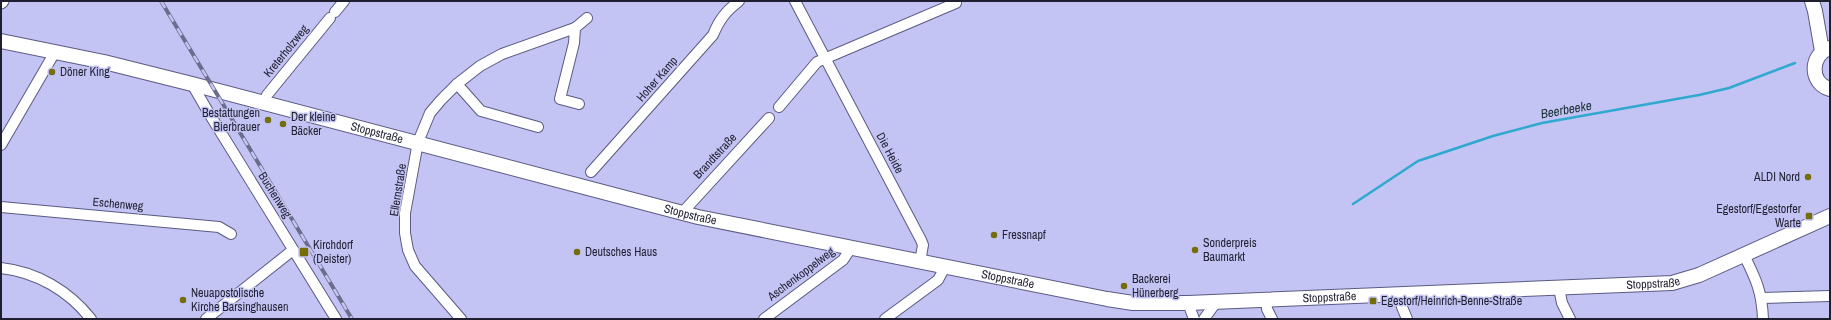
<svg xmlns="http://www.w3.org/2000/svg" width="1831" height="320" font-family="'Archivo Narrow',sans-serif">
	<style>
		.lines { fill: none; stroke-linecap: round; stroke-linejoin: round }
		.stream { stroke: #2fa9d0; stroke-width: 2.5 }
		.minor-casing { stroke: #5a5a83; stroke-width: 12 }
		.tertiary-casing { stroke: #5a5a83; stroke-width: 15 }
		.secondary-casing { stroke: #5a5a83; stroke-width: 16 }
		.minor { stroke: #fff; stroke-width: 10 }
		.tertiary { stroke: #fff; stroke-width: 13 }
		.secondary { stroke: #fff; stroke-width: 14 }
		.rail-casing { stroke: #6c6c8c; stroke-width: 4 }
		.rail { stroke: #c3c4f3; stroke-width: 2.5; stroke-dasharray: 8; stroke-linecap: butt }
		.poi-dot { fill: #756d0a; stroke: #c3c4f3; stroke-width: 1.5 }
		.labels { text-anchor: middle; stroke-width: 3; stroke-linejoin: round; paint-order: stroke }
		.street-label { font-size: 12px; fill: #201f31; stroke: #c3c4f3 }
		.poi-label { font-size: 12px; fill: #201f31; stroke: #c3c4f3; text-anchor: start }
		.water-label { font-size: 13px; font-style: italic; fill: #1b2f36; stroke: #c3c4f3 }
	</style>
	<rect width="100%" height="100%" fill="#c3c4f3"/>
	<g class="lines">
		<path class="stream" d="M 1353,204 L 1418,161 L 1493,136 L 1542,123 L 1699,95 L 1729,88 L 1795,63"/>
		<defs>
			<g id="minor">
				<path d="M 795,1 L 921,240 L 923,245 L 920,262"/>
				<path d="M 335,12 L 344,1"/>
				<path d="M 575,28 L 574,43 L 560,99 L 579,104"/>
				<path d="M 192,84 L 207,110 L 336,319"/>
				<path d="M 457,84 L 481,111 L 538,127"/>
				<path d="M 264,103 L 267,95 L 330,18"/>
				<path d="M 779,107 L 817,62 L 956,3"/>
				<path d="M 1,145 L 55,52"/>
				<path d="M 591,172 L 713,35 C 719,20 726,11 739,1"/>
				<path d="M 1,207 L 219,227 L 231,234"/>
				<path d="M 682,213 L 769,118"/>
				<path d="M 1744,255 C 1756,279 1762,292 1763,319"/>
				<path d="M 1,268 C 37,272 69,291 91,319"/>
				<path d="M 1559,288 L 1562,303 L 1570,319"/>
				<path d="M 1400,294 L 1402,307 L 1407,319"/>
				<path d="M 1762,298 L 1830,296"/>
				<path d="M 1266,299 L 1267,309 L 1272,319"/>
				<path d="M 1188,303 L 1194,319"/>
				<path d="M 206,319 L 293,250"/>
				<path d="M 461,319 L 415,266 L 408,250 L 405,233 L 405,213 L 418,142 L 423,130 L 430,113 L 441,100 L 457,84 L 480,66 L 502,54 L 575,28 L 587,18"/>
				<path d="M 764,319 L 843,260 L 851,248"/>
				<path d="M 885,319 L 938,280 L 945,267"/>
				<path d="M 1204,319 L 1217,301"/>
			</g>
			<path id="tertiary" d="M 1,2 L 2,1"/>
			<g id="secondary">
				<path d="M 1812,1 L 1815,11 L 1822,51"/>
				<path id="s1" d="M 1,41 L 104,62 L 192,84 L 698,217 L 1107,299 L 1133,303 L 1188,303 L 1672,283 L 1699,275 L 1830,216"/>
				<path d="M 1830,48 C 1810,54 1809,83 1830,89"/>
			</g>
		</defs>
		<use href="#minor" class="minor-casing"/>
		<use href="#tertiary" class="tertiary-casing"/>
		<use href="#secondary" class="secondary-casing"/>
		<use href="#minor" class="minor"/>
		<use href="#tertiary" class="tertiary"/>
		<use href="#secondary" class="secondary"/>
		<defs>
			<path id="rail" d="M 161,1 L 352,319"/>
		</defs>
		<use href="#rail" class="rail-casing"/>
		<use href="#rail" class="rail"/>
	</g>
	<g class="poi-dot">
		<circle cx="52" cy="72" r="4"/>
		<circle cx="268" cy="120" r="4"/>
		<circle cx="283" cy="124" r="4"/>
		<circle cx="1808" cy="177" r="4"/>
		<rect x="1805" y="212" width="8" height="8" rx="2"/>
		<circle cx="994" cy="235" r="4"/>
		<circle cx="1195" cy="250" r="4"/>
		<rect x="299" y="247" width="10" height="10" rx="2"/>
		<circle cx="577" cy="252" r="4"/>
		<circle cx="1124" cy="286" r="4"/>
		<circle cx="183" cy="300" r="4"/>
		<rect x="1369" y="297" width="8" height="8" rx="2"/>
	</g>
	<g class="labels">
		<g class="street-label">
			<text transform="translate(286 51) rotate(-51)" y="4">Kreterholzweg</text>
			<text transform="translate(657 79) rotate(-49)" y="4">Hoher Kamp</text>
			<text dy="4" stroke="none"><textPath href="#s1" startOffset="387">Stoppstraße</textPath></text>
			<text transform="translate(890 153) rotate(62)" y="4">Die Heide</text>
			<text transform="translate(715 156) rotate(-47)" y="4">Brandtstraße</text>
			<text transform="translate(398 190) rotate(-81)" y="4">Ellernstraße</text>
			<text transform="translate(275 195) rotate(58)" y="4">Buchenweg</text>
			<text transform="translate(118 204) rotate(5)" y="4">Eschenweg</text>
			<text dy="4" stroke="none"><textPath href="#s1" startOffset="711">Stoppstraße</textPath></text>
			<text transform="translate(801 274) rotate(-37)" y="4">Aschenkoppelweg</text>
			<text dy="4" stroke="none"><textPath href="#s1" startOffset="1035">Stoppstraße</textPath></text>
			<text dy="4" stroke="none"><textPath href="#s1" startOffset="1683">Stoppstraße</textPath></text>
			<text dy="4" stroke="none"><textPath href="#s1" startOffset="1359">Stoppstraße</textPath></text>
		</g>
		<g class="poi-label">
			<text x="60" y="76">Döner King</text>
			<text x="260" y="117" text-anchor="end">Bestattungen<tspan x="260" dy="14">Bierbrauer</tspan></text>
			<text x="291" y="121">Der kleine<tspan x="291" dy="14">Bäcker</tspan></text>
			<text x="1800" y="181" text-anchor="end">ALDI Nord</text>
			<text x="1801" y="213" text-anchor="end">Egestorf/Egestorfer<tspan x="1801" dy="14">Warte</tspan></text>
			<text x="1002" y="239">Fressnapf</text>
			<text x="1203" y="247">Sonderpreis<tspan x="1203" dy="14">Baumarkt</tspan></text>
			<text x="313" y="249">Kirchdorf<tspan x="313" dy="14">(Deister)</tspan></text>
			<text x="585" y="256">Deutsches Haus</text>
			<text x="1132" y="283">Backerei<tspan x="1132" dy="14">Hünerberg</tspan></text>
			<text x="191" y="297">Neuapostolische<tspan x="191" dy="14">Kirche Barsinghausen</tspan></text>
			<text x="1381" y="305">Egestorf/Heinrich-Benne-Straße</text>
		</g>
		<g class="water-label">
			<text transform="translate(1566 109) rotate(-10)" y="5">Beerbeeke</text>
		</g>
	</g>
	<rect width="1831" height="320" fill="none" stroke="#201f31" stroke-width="4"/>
</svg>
